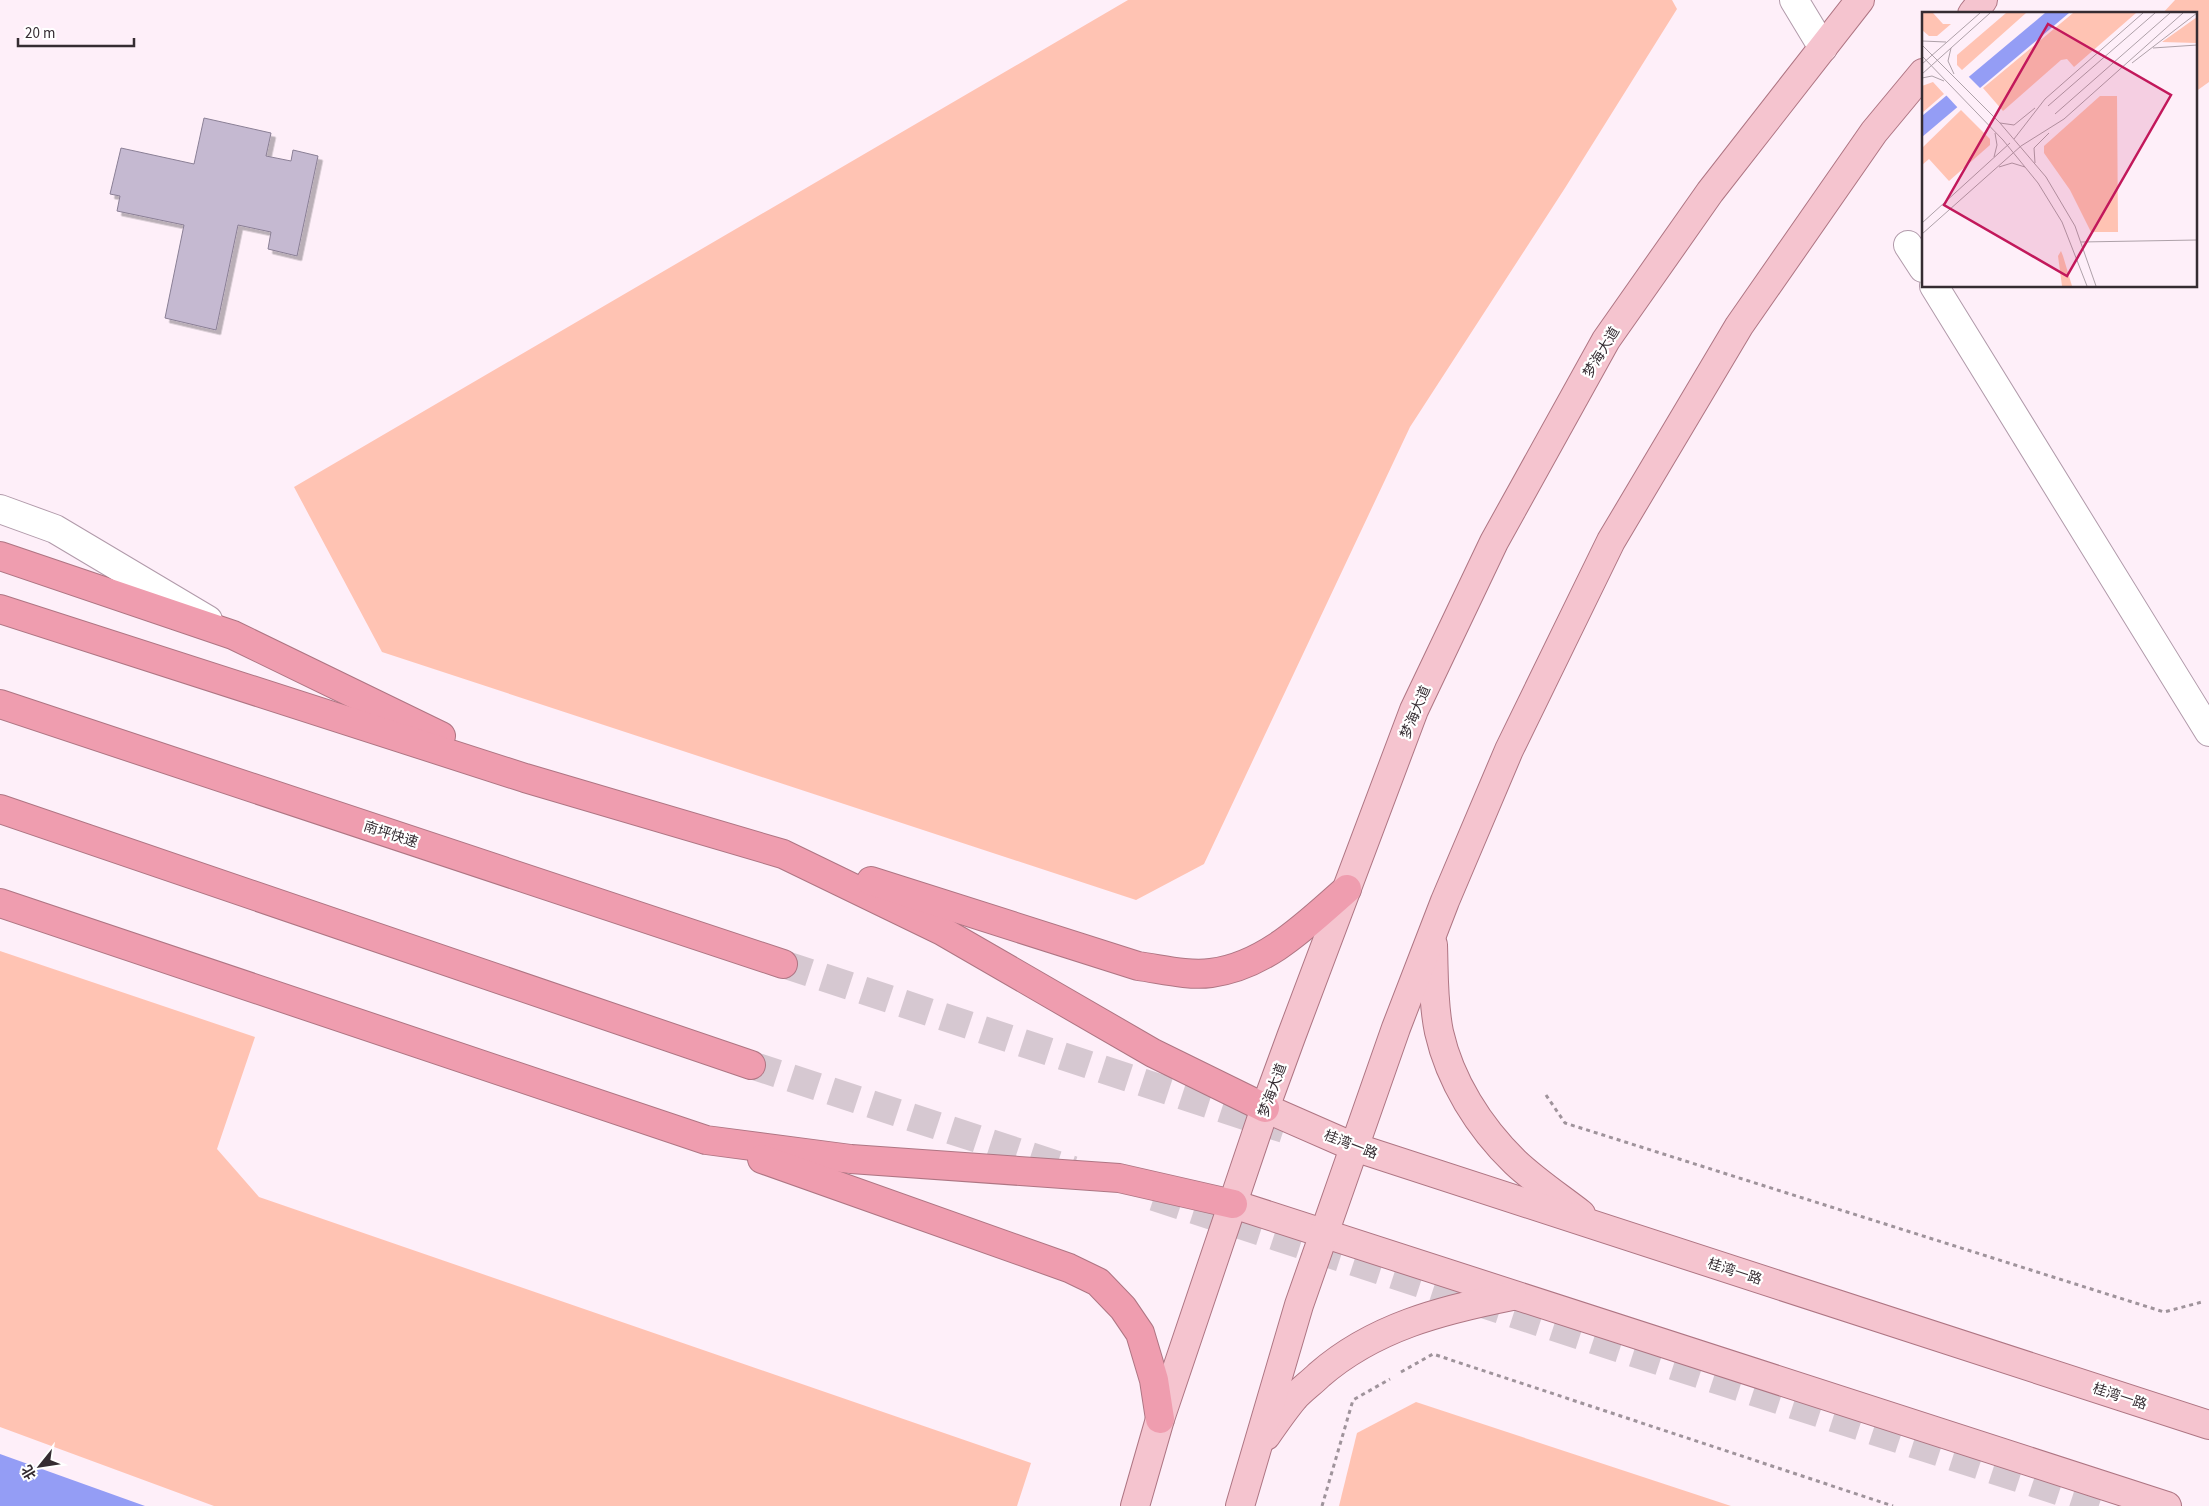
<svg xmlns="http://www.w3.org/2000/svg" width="2209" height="1506" font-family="'Source Sans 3','Noto Sans SC',sans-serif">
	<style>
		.green { fill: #ffc3b3 }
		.water { fill: #949df5 }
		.building { fill: #c5b9d1; stroke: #8a7f95; filter: url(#shadow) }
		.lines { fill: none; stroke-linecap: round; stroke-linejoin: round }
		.major-tunnel { stroke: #d6c8d1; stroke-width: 28; stroke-dasharray: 28 14; stroke-linecap: butt }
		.minor-casing { stroke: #b19aaa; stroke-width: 30 }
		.major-casing { stroke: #ae7583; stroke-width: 30 }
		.highway-casing { stroke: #ae7583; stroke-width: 30 }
		.path { stroke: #9f939b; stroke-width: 3; stroke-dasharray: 4 4; stroke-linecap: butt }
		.minor { stroke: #fff; stroke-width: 28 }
		.major { stroke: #f5c4cf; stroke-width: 28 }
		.highway { stroke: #ef9daf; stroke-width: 28 }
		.labels { text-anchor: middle; stroke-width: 4.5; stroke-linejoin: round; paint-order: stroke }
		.street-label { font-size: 14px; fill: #352c32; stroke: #fff }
		.inset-road { fill: none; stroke: #aea1a9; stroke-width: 1 }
		.view { fill: #c2185b; fill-opacity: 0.15; stroke: #c2185b; stroke-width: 2.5 }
		.inset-edge { fill: none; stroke: #352c32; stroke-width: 2.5 }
	</style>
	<defs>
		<filter id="shadow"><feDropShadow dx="4.5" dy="4.5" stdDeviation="0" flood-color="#0004"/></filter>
	</defs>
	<rect width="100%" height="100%" fill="#feeff9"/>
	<g class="green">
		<path d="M 1128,0 L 1672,0 L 1677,9 L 1565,188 L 1410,427 L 1204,864 L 1136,900 L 382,652 L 294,487 Z"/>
		<path d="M 2175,0 L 2209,0 L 2209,82 L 2195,92 L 2195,14 L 2162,14 Z"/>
		<path d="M 0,951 L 255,1037 L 217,1149 L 259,1197 L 1031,1463 L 1017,1506 L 214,1506 L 0,1427 Z"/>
		<path d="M 1416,1402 L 1731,1506 L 1339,1506 L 1357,1433 Z"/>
	</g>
	<path class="water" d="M 0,1454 L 145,1506 L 0,1506 Z"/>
	<path class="building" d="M 204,118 L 271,133 L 266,156 L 291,161 L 293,150 L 318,156 L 297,256 L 268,249 L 271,232 L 238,225 L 216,330 L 165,318 L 184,225 L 117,211 L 120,196 L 110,194 L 121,148 L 194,164 Z"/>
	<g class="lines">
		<g class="major-tunnel">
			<path d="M 783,964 L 1284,1129"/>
			<path d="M 751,1065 L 1073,1170"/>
			<path d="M 1154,1197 L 2104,1506"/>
		</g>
		<defs>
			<g id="minor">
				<path d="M 1794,0 L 1823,48"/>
				<path d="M 1908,245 L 1923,268"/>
				<path d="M 1934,286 L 2209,732"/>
				<path d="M 0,509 L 55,529 L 208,620"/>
			</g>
			<g id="major">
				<path d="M 1972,14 L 1983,0"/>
				<path d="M 1433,945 C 1434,974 1433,1003 1439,1032 C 1450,1081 1479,1127 1515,1162 C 1535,1181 1559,1197 1581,1214"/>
				<path d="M 1265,1108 L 1354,1147 L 2209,1425"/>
				<path d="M 1233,1204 L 2167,1506"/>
				<path d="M 1266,1436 C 1275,1423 1284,1410 1294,1398 C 1301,1390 1311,1383 1319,1375 C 1374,1327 1442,1310 1512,1296"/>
				<path d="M 1135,1506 L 1160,1419 L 1265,1108 L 1291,1037 L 1414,710 L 1494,542 L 1606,340 L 1710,192 L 1860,0"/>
				<path d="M 1240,1506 L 1299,1305 L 1396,1028 L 1445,901 L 1509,750 L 1611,541 L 1739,326 L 1874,132 L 1923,73"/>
			</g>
			<g id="highway">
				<path d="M 0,556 L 233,635 L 441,736"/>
				<path d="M 0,609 L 525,778 L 783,854 L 942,931 L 1153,1053 L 1265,1108"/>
				<path d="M 0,704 L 783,964"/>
				<path d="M 0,809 L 751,1065"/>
				<path d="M 871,881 L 1138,966 C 1161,969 1187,976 1211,973 C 1266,966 1307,924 1347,889"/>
				<path d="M 0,903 L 706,1140 L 851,1159 L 1119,1178 L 1233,1204"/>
				<path d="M 762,1159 L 1069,1268 L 1098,1282 L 1123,1308 L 1140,1333 L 1154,1380 L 1160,1419"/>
			</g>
		</defs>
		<use href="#minor" class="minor-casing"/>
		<use href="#major" class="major-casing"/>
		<use href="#highway" class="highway-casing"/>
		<g class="path">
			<path d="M 1546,1095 L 1565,1123 L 2164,1312 L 2202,1302"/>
			<path d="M 1401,1372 L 1433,1354 L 1893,1506"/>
			<path d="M 1322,1506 L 1353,1400 L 1390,1379"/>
		</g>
		<use href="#minor" class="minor"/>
		<use href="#major" class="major"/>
		<use href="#highway" class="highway"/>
	</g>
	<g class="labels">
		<g class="street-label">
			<text transform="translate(1601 352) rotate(-59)" y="5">梦海大道</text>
			<text transform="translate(1415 712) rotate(-67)" y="5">梦海大道</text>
			<text transform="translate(391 834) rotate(18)" y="5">南坪快速</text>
			<text transform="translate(1272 1090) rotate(-70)" y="5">梦海大道</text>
			<text transform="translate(1351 1144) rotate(21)" y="5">桂湾一路</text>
			<text transform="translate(1735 1271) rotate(18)" y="5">桂湾一路</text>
			<text transform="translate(2120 1396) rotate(18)" y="5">桂湾一路</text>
		</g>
	</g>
	<g transform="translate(1922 12)">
		<rect width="275" height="275" fill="#feeff9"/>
		<path d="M 0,1 L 11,1 L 21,12 L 29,12 L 15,24 L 7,24 L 0,18 ZM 84,1 L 104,1 L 40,58 L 35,53 L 35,43 ZM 151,1 L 214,1 L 152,55 L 145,47 L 139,48 L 81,99 L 61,76 ZM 275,5 L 275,31 L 240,30 ZM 11,70 L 22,82 L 0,101 L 0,74 ZM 178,84 L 195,84 L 196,220 L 169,220 L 148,178 L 122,141 L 122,134 ZM 39,98 L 68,127 L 68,133 L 27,169 L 7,147 L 0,153 L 0,136 ZM 139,239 L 141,244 L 150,274 L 140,274 L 136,244 Z" fill="#ffc3b3"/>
		<path d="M 123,1 L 147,1 L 0,125 L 0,104 Z" fill="#949df5"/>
		<path d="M 45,63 L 60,78 L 37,97 L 23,82 Z" fill="#feeff9"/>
		<path class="inset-road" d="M 0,29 L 24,30M 0,33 L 78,111 L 124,165 L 153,214 L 174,274M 29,36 L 26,49 L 32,62M 231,36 L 275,33M 0,44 L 81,128 L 116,171 L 140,210 L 165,274M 210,51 L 275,1M 0,52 L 58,1M 0,62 L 68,1M 0,66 L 10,64 L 22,69M 126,94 L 233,1M 133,102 L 248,1M 78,111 L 92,113 L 113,96M 92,127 L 123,87 L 221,1M 99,134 L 142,107 L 261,1M 72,145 L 75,133 L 73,121M 113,151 L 112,136 L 127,121M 77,155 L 90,151 L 103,155M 0,211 L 88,131M 0,222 L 99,134M 159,230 L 275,228"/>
		<path class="view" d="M 126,12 L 249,83 L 145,264 L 22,193 Z"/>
		<rect width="275" height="275" class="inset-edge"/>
	</g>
	<g transform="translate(40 1466) rotate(240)" stroke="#ffffff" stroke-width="4" paint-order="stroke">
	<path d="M0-4L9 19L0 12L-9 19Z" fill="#352c32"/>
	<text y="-8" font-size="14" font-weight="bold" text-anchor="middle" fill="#352c32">北</text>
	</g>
	<path d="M18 38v8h116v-8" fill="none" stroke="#352c32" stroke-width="2.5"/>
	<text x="25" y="38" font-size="15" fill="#352c32" stroke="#ffffff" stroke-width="4" paint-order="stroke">20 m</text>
</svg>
